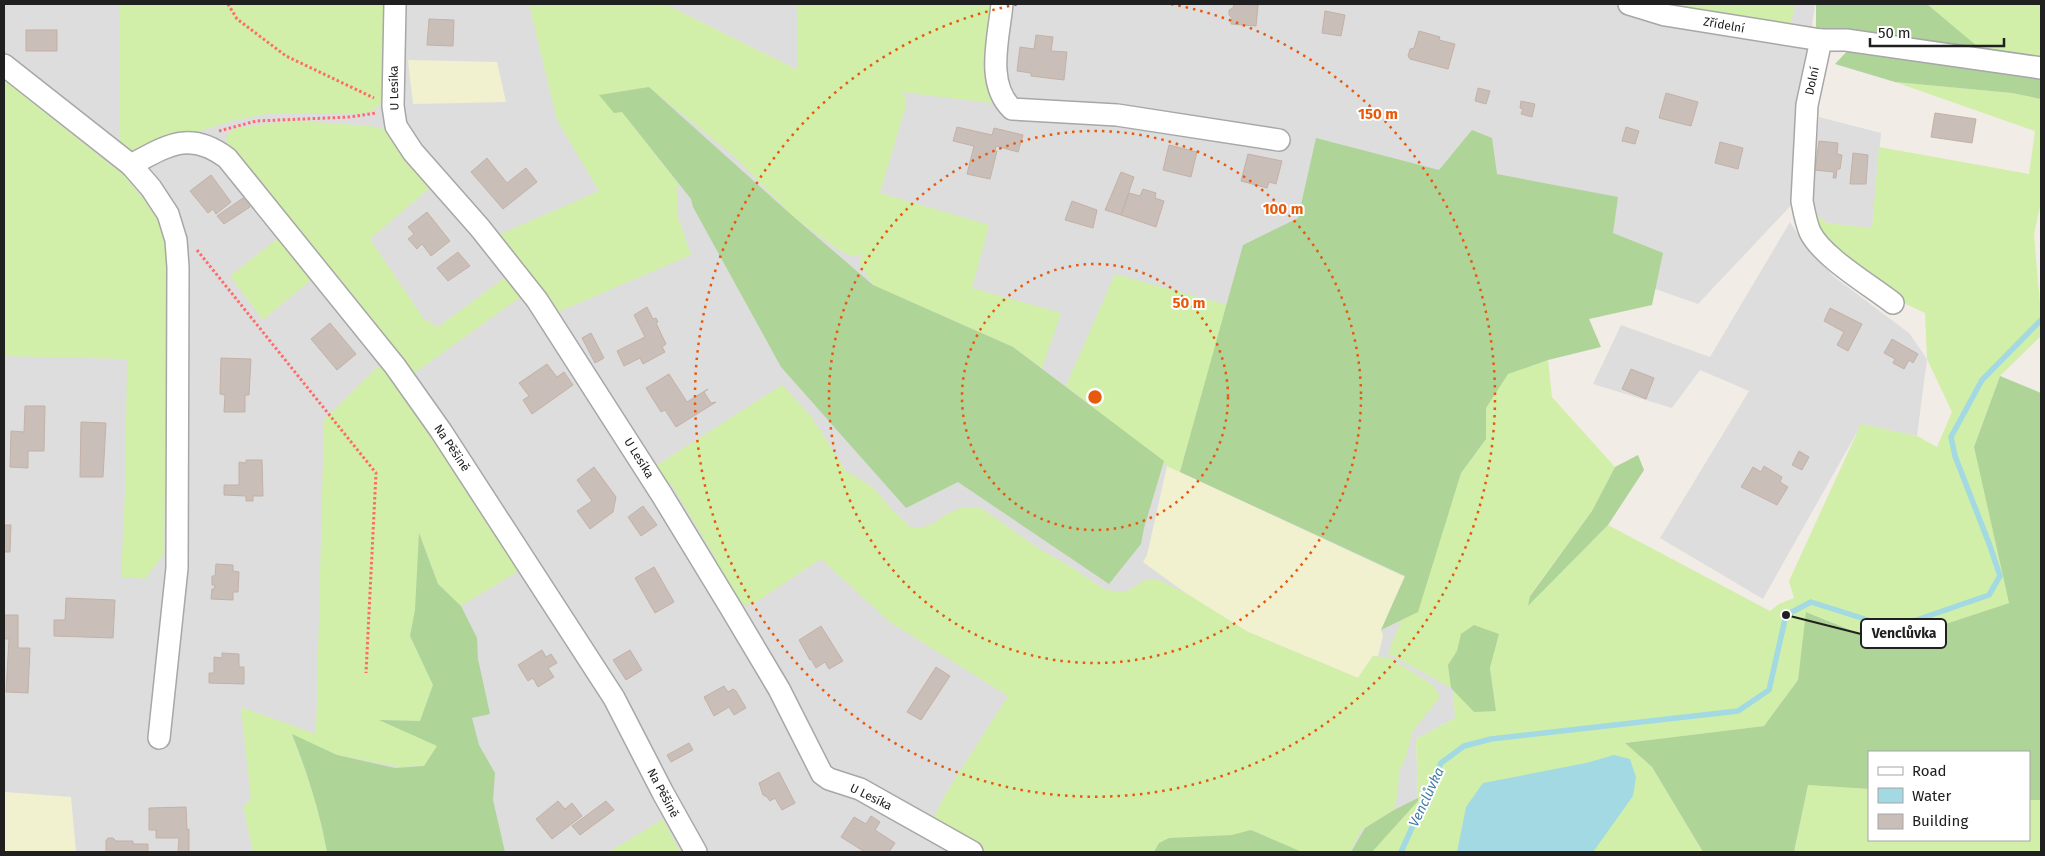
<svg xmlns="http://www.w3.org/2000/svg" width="2045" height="856" font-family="'Fira Sans',sans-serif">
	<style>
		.residential { fill: #dedddd }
		.farmland { fill: #f1f1cf }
		.grass { fill: #d1efa8; fill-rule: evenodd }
		.forest { fill: #aed497 }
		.water { fill: #a2d9e2 }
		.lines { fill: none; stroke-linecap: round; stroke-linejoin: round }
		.stream { stroke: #a2d9e2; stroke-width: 5.5 }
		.building { fill: #c9beb8; stroke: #c4b1a6 }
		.minor-casing { stroke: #a7a7a7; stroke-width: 24 }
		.path { stroke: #ff6b68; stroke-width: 3; stroke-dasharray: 2.5 2.5; stroke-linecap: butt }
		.minor { stroke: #fff; stroke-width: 21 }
		.ring { fill: none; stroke: #e8590c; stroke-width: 2.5; stroke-dasharray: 2.5 5 }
		.labels { text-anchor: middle; stroke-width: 4; stroke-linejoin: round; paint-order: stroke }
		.street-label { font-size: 12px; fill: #202020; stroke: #fff }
		.water-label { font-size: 14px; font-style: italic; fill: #3f7ca7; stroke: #fff }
		.centre { fill: #e8590c; stroke: #fff; stroke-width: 2.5 }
		.ring-label { font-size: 15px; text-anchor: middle; font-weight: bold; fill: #e8590c; stroke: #fff; stroke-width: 4; stroke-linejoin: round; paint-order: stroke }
		.leader { fill: none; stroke: #202020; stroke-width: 2 }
		.callout-dot { fill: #202020; stroke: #fff; stroke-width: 2 }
		.callout { fill: #fff; stroke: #202020; stroke-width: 2 }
		.callout-label { font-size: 14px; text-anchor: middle; font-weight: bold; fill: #202020 }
	</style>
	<rect width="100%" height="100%" fill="#f1ece5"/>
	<g class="residential">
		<path d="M 4,4 L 1815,4 L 1807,62 L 1798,198 L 1698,304 L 1559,255 L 1453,689 L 1455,718 L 1416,739 L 1418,801 L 1372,852 L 4,852 Z"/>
		<path d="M 1819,117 L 1881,133 L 1872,229 L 1826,223 L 1813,212 L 1811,207 Z"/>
		<path d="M 1790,222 L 1802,241 L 1833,276 L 1909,333 L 1927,359 L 1917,436 L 1861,425 L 1763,599 L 1660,538 L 1749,391 L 1700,370 L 1672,408 L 1593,384 L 1621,325 L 1710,357 Z"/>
	</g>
	<g class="farmland">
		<path d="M 408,60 L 497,62 L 506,102 L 413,104 Z"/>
		<path d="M 1167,466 L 1405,577 L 1381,630 L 1383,636 L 1378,656 L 1373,656 L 1358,678 L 1248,632 L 1187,594 L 1143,562 L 1147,555 Z"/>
		<path d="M 4,792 L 71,797 L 76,852 L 4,852 Z"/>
	</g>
	<g class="grass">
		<path d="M 120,4 L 387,4 L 382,101 L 376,109 L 364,113 L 267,114 L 234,120 L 134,153 L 127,152 L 119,144 Z"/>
		<path d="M 529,4 L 665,4 L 798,70 L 798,4 L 997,4 L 990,84 L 991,103 L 901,92 L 906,97 L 906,105 L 880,193 L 989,225 L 972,288 L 1061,313 L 1042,368 L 1013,347 L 873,285 L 859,263 L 863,252 L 858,255 L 850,256 L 839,250 L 795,218 L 734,156 L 649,87 L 599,96 L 622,112 L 677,182 L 677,214 L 691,255 L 553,314 L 496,236 L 599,191 L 557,120 Z"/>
		<path d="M 1670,4 L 1795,4 L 1791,24 L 1776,29 L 1669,7 Z"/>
		<path d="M 1927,4 L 2041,4 L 2041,59 L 1983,51 Z"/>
		<path d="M 4,80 L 125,176 L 157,216 L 166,237 L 168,257 L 164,554 L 145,579 L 121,577 L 125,492 L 127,359 L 4,356 Z"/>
		<path d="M 1895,82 L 2012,93 L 2041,99 L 2041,202 L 2034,234 L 2040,305 L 2041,296 L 2041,336 L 2000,376 L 1974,447 L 2009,603 L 1885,644 L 1807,612 L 1798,680 L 1764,726 L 1625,743 L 1652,767 L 1703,852 L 1372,852 L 1418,801 L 1416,739 L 1455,718 L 1453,689 L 1388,653 L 1461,473 L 1486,439 L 1486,408 L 1508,373 L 1548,360 L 1552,397 L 1615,467 L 1592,511 L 1530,595 L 1529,605 L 1608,525 L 1770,611 L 1779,604 L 1794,598 L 1789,581 L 1861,424 L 1917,436 L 1937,447 L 1952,412 L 1927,359 L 1925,313 L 1906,304 L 1829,244 L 1813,212 L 1826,223 L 1872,228 L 1879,147 L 2029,174 L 2035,131 ZM 1461,634 L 1499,634 L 1490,668 L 1496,711 L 1448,665 L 1457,651 Z"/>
		<path d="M 298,121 L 370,126 L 386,130 L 433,185 L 370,239 L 424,319 L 438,327 L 507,276 L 522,296 L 413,374 L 227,145 L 226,137 L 233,129 L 271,123 Z"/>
		<path d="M 278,238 L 313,278 L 263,320 L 230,276 Z"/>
		<path d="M 1115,274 L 1227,305 L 1180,472 L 1167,466 L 1066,386 Z"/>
		<path d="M 381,364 L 525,567 L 461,606 L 438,584 L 420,535 L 415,610 L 410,636 L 433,684 L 420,721 L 380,720 L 437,746 L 424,766 L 400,767 L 337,755 L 292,735 C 307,773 320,812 327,852 L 253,852 L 243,806 L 251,800 L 241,707 L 316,734 L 324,419 Z"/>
		<path d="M 782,385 L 811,416 L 846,471 L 873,487 L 892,510 L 912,528 L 921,528 L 936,522 L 946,514 L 964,507 L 981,508 L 1041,550 L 1068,565 L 1104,589 L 1119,592 L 1130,590 L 1139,583 L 1149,579 L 1157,579 L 1187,594 L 1248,632 L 1358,678 L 1373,656 L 1390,658 L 1433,685 L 1440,697 L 1412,732 L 1406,757 L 1399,771 L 1398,792 L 1394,810 L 1361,830 L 1350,852 L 1302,852 L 1251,830 L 1227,837 L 1159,843 L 1154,852 L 988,852 L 945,831 L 933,819 L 946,793 L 1008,696 L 890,622 L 821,559 L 753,604 L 743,605 L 738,600 L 714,563 L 716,559 L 671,484 L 663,481 L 654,467 Z"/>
		<path d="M 1808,785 L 1869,789 L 1869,840 L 2029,840 L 2029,800 L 2041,800 L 2041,852 L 1794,852 Z"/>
		<path d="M 663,819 L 680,852 L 609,852 Z"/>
	</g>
	<g class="forest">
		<path d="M 1816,4 L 1927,4 L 1983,51 L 2041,76 L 2041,99 L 2012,93 L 1895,82 L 1835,64 L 1856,42 L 1816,29 Z"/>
		<path d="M 649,87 L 795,218 L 873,285 L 1013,347 L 1164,461 L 1144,528 L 1141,544 L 1109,584 L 958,482 L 906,508 L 781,367 L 693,207 L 691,199 L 622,112 L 614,113 L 599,95 Z"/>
		<path d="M 1472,130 L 1492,138 L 1497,174 L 1618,197 L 1613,233 L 1663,253 L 1652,305 L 1589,319 L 1601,347 L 1548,360 L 1508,374 L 1486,408 L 1486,439 L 1461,473 L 1418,612 L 1381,630 L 1405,576 L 1180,472 L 1243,245 L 1298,218 L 1316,138 L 1439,170 Z"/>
		<path d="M 2000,376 L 2041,393 L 2041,800 L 2029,800 L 2029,752 L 1869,752 L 1869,789 L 1808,785 L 1794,852 L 1703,852 L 1652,767 L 1625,743 L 1764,726 L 1798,680 L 1806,612 L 1885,644 L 2009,603 L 1974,447 Z"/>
		<path d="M 1638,455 L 1644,470 L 1608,525 L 1528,606 L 1530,596 L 1592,511 L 1615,467 Z"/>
		<path d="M 419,533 L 438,584 L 461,606 L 477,638 L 478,659 L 490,714 L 472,718 L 479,745 L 495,773 L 493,800 L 505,852 L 327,852 C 320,812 307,772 292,734 L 337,755 L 395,768 L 424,766 L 437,746 L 379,720 L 420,721 L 433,685 L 410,636 L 415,610 Z"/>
		<path d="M 1474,625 L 1499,634 L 1490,668 L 1496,711 L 1474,712 L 1451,688 L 1448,665 L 1457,651 L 1461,634 Z"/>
		<path d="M 1418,798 L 1418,801 L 1372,852 L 1351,852 L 1365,828 L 1394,810 Z"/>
		<path d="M 1251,830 L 1302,852 L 1154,852 L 1159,843 L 1169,838 L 1232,835 Z"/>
	</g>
	<path class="water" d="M 1614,755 L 1630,759 L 1636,777 L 1633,796 L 1593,852 L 1457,852 L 1466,807 L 1483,783 L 1586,763 Z"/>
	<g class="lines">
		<path class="stream" d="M 1401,852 L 1441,763 L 1464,746 L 1491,739 L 1738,711 L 1769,690 L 1786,615 L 1811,602 L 1893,628 L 1989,595 L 2000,576 L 1990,546 L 1955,456 L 1951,437 L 1982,380 L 2041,320"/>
	</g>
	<g class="building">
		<path d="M 1234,4 L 1258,5 L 1256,26 L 1231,24 L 1232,18 L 1229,15 L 1229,10 L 1233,8 Z"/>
		<path d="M 1325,11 L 1345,15 L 1341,36 L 1322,33 Z"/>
		<path d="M 429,19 L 454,20 L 453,46 L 427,45 Z"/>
		<rect x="26" y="30" width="31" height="21"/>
		<path d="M 1419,31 L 1440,37 L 1439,40 L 1455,44 L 1448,69 L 1410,59 L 1408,56 L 1410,49 L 1414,48 Z"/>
		<path d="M 1036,35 L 1053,37 L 1051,51 L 1067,52 L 1064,80 L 1031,76 L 1031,73 L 1017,71 L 1020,47 L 1034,49 Z"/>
		<path d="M 1478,88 L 1490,91 L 1486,104 L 1475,101 Z"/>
		<path d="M 1666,93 L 1698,102 L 1691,126 L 1659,118 Z"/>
		<path d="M 1521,101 L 1535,104 L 1532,117 L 1521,114 L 1523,109 L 1520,108 Z"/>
		<path d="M 1935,113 L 1976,119 L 1972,143 L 1931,137 Z"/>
		<path d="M 957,127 L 992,135 L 994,128 L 1023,135 L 1018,152 L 996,146 L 995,151 L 997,151 L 990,179 L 967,174 L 974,146 L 953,141 Z"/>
		<path d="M 1626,127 L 1639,131 L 1635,144 L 1622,141 Z"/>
		<path d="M 1819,141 L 1838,143 L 1837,154 L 1842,155 L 1840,169 L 1837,169 L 1836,178 L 1833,178 L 1834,172 L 1815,170 Z"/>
		<path d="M 1720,142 L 1743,148 L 1738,169 L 1715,163 Z"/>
		<path d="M 1169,145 L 1197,152 L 1191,177 L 1163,170 Z"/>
		<path d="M 1853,153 L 1868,155 L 1866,184 L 1850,184 Z"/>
		<path d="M 1248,154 L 1282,161 L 1276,184 L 1269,182 L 1267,188 L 1241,181 Z"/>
		<path d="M 487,158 L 507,183 L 526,168 L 537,182 L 503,209 L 471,172 Z"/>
		<path d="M 1121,172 L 1134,177 L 1121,215 L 1105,210 Z"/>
		<path d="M 211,175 L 231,202 L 216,214 L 213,209 L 208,213 L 190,191 Z"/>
		<path d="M 1143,189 L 1156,193 L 1155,198 L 1164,201 L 1156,227 L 1121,215 L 1129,193 L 1140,196 Z"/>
		<path d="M 243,198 L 250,207 L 224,224 L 217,216 Z"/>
		<path d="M 1072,201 L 1097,210 L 1093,228 L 1065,220 Z"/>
		<path d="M 427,212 L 450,241 L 431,256 L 422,244 L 417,249 L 408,239 L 414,234 L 408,227 Z"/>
		<path d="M 458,252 L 470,266 L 448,281 L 437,268 Z"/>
		<path d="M 647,307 L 653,319 L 656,318 L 658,322 L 656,323 L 666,344 L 662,347 L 665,352 L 643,364 L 640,358 L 624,366 L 617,351 L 645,337 L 634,315 Z"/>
		<path d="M 1830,308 L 1862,324 L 1848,351 L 1837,345 L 1844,332 L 1824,321 Z"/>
		<path d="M 330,323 L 356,354 L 337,370 L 311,339 Z"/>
		<path d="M 591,333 L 604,358 L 595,363 L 582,338 Z"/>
		<path d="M 1892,339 L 1918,354 L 1913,363 L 1909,360 L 1904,369 L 1893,363 L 1895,359 L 1884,353 Z"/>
		<path d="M 221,358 L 251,359 L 249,395 L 245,395 L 245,412 L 224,412 L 225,395 L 220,394 Z"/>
		<path d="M 547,364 L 557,377 L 564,372 L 573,385 L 532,414 L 523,400 L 529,396 L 519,383 Z"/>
		<path d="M 1631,369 L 1654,378 L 1646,399 L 1622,389 Z"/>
		<path d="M 669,374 L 687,402 L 708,389 L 704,392 L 711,403 L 716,402 L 676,427 L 665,410 L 661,412 L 646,388 Z"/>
		<path d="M 25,406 L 45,406 L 44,451 L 28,451 L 28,468 L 10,467 L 11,431 L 24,432 Z"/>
		<path d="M 81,422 L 106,423 L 103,477 L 80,477 Z"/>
		<path d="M 1799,451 L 1809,457 L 1802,470 L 1792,465 Z"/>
		<path d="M 246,460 L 262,460 L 263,496 L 253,496 L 253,501 L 246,501 L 246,496 L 224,495 L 224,485 L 239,485 L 239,462 L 246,463 Z"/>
		<path d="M 1764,466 L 1782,477 L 1780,482 L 1788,487 L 1777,505 L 1741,487 L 1753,467 L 1761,472 Z"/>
		<path d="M 594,467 L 616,497 L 613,512 L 590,529 L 577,511 L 592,501 L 577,480 Z"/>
		<path d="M 643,506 L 657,525 L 641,536 L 628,517 Z"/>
		<path d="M 4,525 L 11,525 L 10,552 L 4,552 Z"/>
		<path d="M 216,564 L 233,565 L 233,571 L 239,572 L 238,592 L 233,592 L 233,600 L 211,599 L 212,589 L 214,589 L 215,585 L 212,585 L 212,576 L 215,576 Z"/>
		<path d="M 654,567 L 674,602 L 655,613 L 635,578 Z"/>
		<path d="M 66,598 L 115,600 L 113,638 L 54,636 L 54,620 L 65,620 Z"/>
		<path d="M 4,615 L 18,615 L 18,648 L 30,648 L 28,693 L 6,692 L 9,639 L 4,639 Z"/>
		<path d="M 821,626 L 843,661 L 829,669 L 825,662 L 816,668 L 811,659 L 810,660 L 799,640 Z"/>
		<path d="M 542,650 L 546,657 L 551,654 L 557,663 L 548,668 L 554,677 L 538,687 L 533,678 L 528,681 L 518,665 Z"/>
		<path d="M 630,650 L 642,670 L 626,680 L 613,660 Z"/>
		<path d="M 222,653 L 239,654 L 239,667 L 244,667 L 244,684 L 209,683 L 209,673 L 214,673 L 214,657 L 222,658 Z"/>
		<path d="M 936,667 L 950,676 L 921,720 L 907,712 Z"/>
		<path d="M 724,686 L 728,692 L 733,689 L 736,691 L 746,708 L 734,715 L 729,707 L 714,716 L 704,697 Z"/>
		<path d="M 689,743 L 693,750 L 671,762 L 667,755 Z"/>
		<path d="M 779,772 L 795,803 L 782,810 L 775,798 L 770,801 L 767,797 L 763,795 L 759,783 Z"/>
		<path d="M 558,801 L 565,809 L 572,803 L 582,816 L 552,839 L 536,819 Z"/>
		<path d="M 606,801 L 614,810 L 580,835 L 572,826 Z"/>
		<path d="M 186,807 L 187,830 L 189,829 L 189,852 L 178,852 L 179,838 L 156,838 L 156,830 L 149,830 L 149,808 Z"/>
		<path d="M 871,816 L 880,822 L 875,830 L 895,843 L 889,852 L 865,852 L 841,837 L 854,817 L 866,824 Z"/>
		<path d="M 108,838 L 113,838 L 116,841 L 133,841 L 133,844 L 148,844 L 148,852 L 106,852 L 106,841 Z"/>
	</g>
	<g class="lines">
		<defs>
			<g id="minor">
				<path d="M 395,4 L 393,106 L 396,126 L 413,152 L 480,228 L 537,300 L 662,495 L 729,605 L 779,689 L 822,774 L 829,779 L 860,789 L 972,852"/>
				<path d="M 1002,4 C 999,37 985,83 1012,109 L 1117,115 L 1279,140"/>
				<path d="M 1629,4 L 1665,15 L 1821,40"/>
				<path d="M 4,65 L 131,165 L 151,188 L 168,214 L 176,240 L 178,267 L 177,568 L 159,738"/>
				<path d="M 131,165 C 168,145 190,130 227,158 L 395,366 L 441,431 L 614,698 L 663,793 L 696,852"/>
				<path d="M 1893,303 C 1870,285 1822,257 1810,232 C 1806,223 1804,211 1802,201 L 1807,105 L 1821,40 L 1846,40 L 2041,68"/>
			</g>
		</defs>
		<use href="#minor" class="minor-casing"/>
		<g class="path">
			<path d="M 228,4 L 237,19 L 286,56 L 374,98"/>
			<path d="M 219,131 L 256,121 L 350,117 L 376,113"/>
			<path d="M 197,250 L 376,473 L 366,673"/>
		</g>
		<use href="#minor" class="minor"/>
	</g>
	<g class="ring">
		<circle cx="1095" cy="397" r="133"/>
		<circle cx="1095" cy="397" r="266"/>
		<path d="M1171 4A400 400 0 1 1 1019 4"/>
	</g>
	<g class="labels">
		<g class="street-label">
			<text transform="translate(1724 25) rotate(10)" y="4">Zřídelní</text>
			<text transform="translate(1812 81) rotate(-78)" y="4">Dolní</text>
			<text transform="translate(394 88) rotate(-91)" y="4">U Lesíka</text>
			<text transform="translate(452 448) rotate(56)" y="4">Na Pěšině</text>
			<text transform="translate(639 458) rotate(58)" y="4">U Lesíka</text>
			<text transform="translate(663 793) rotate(62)" y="4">Na Pěšině</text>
			<text transform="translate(871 797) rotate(26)" y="4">U Lesíka</text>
		</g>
		<g class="water-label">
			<text transform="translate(1426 797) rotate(-65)" y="5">Venclůvka</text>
		</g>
	</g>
	<circle cx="1095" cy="397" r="8" class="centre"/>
	<g class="ring-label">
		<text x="1378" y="119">150 m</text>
		<text x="1283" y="214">100 m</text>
		<text x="1189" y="308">50 m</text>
	</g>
	<path class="leader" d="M1786 615L1861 634"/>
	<circle class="callout-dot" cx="1786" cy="615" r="5"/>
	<rect class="callout" x="1861" y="619" width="85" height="29" rx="5"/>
	<g class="callout-label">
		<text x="1904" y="638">Venclůvka</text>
	</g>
	<rect width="2045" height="856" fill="none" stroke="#202020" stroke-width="10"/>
	<rect x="1868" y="751" width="162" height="90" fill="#ffffff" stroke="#a6a6a6"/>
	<rect x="1878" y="767" width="25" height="8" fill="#ffffff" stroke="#a6a6a6"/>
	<text x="1912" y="776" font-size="15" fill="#202020">Road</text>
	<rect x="1878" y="788" width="25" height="15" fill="#a2d9e2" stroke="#a6a6a6"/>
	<text x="1912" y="801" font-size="15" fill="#202020">Water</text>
	<rect x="1878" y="814" width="25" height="15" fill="#c9beb8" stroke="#a6a6a6"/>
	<text x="1912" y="826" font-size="15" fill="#202020">Building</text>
	<path d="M1870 38v8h134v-8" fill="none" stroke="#202020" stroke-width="2.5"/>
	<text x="1878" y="38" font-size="15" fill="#202020" stroke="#ffffff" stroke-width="4" paint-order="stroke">50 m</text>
</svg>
